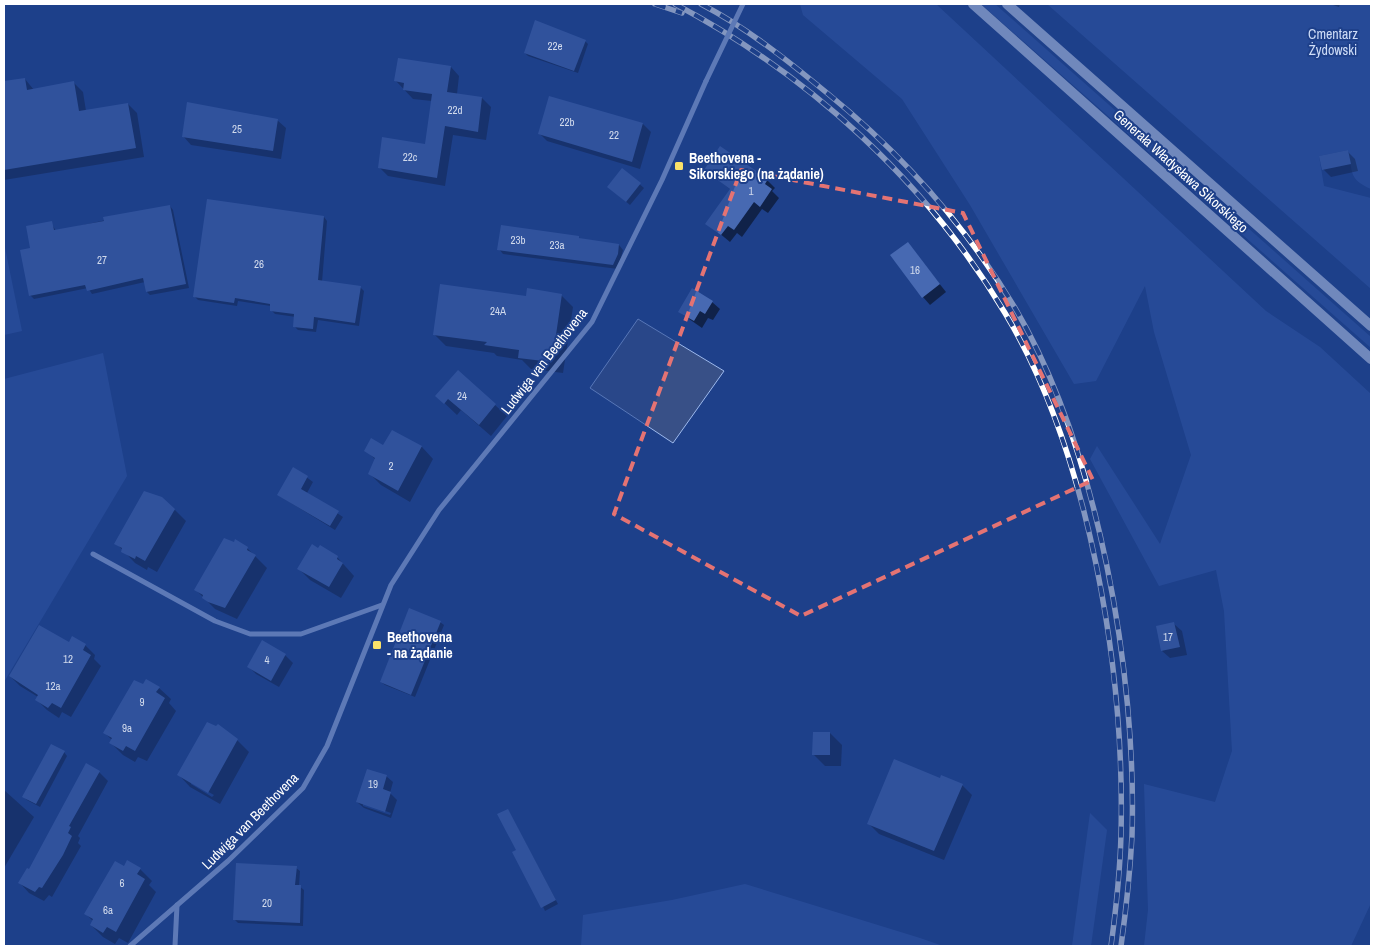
<svg xmlns="http://www.w3.org/2000/svg" width="1375" height="950" font-family="'Archivo Narrow',sans-serif">
	<style>
		.green { fill: #3258a7 }
		.water { fill: #385087; stroke: #9db9ed }
		.shadow { fill: #0007; fill-rule: evenodd }
		.building { fill: #4769b2 }
		.lines { fill: none; stroke-linecap: round; stroke-linejoin: round }
		.street { stroke: #aabfeb; stroke-width: 5 }
		.secondary { stroke: #d5e0f9; stroke-width: 10 }
		.rail-casing { stroke: #fff; stroke-width: 5.5 }
		.rail { stroke: #1e408a; stroke-width: 4; stroke-dasharray: 11; stroke-linecap: butt }
		.street-bridge { stroke: #aabfeb; stroke-width: 5 }
		.marked { fill: none; stroke: #e47373; stroke-width: 4; stroke-dasharray: 10 6; stroke-linejoin: round }
		.poi-dot { fill: #fae169; stroke: #1e408a; stroke-width: 2 }
		.labels { text-anchor: middle; stroke-width: 4; stroke-linejoin: round; paint-order: stroke }
		.number-label { font-size: 11px; fill: #d1daec }
		.park-label { font-size: 14px; fill: #cfddf8; stroke: #1e408a }
		.poi-label { font-size: 14px; font-weight: bold; fill: #fff; stroke: #1e408a; text-anchor: start }
		.street-label { font-size: 14px; fill: #fff; stroke: #1e408a }
	</style>
	<rect width="100%" height="100%" fill="#1e408a"/>
	<g class="green">
		<path d="M 800,4 L 936,4 L 1266,311 L 1320,347 L 1371,394 L 1371,903 L 1351,946 L 1144,946 L 1148,910 L 1144,784 L 1215,802 L 1232,751 L 1224,611 L 1216,570 L 1159,586 L 1090,459 L 1097,446 L 1160,544 L 1191,455 L 1154,332 L 1145,286 L 1096,381 L 1074,384 L 970,205 L 902,99 L 803,15 Z"/>
		<path d="M 981,4 L 995,4 L 1371,337 L 1371,348 Z"/>
		<path d="M 1047,4 L 1371,4 L 1371,189 C 1348,179 1353,172 1348,150 L 1319,156 L 1324,186 L 1371,198 L 1371,289 Z"/>
		<path d="M 4,243 L 22,331 L 4,335 Z"/>
		<path d="M 103,353 L 127,476 L 4,682 L 4,379 Z"/>
		<path d="M 1090,813 L 1107,830 L 1091,946 L 1072,946 Z"/>
		<path d="M 745,884 L 920,938 L 943,946 L 581,946 L 583,915 L 672,900 Z"/>
	</g>
	<path class="water" d="M 638,319 L 724,371 L 673,443 L 590,388 Z"/>
	<g class="shadow">
		<path d="M 1330,4 L 1340,4 L 1339,7 Z"/>
		<path d="M 585,41 L 588,44 L 578,73 L 528,56 L 525,53 Z"/>
		<path d="M 451,67 L 459,76 L 457,94 L 482,98 L 491,107 L 486,140 L 453,135 L 445,186 L 388,176 L 379,167 L 426,146 L 432,101 L 413,99 L 396,81 Z"/>
		<path d="M 25,79 L 34,90 L 74,83 L 83,92 L 86,111 L 128,104 L 137,113 L 144,157 L 4,180 L 4,83 Z"/>
		<path d="M 550,98 L 643,124 L 651,132 L 640,169 L 547,141 L 539,133 Z"/>
		<path d="M 277,120 L 286,128 L 281,159 L 191,145 L 183,136 Z"/>
		<path d="M 1347,151 L 1355,159 L 1358,171 L 1331,177 L 1323,169 Z"/>
		<path d="M 622,169 L 644,188 L 630,205 L 612,190 Z"/>
		<path d="M 706,170 L 767,180 L 775,188 L 772,191 L 779,198 L 768,213 L 762,209 L 742,237 L 737,233 L 730,242 L 707,223 L 731,190 Z"/>
		<path d="M 170,206 L 173,210 L 189,288 L 150,295 L 147,292 L 145,282 L 92,294 L 88,288 L 34,299 L 30,295 L 32,249 L 51,223 L 56,231 Z"/>
		<path d="M 324,217 L 327,221 L 322,282 L 360,287 L 364,291 L 359,326 L 318,320 L 316,332 L 298,330 L 295,327 L 296,317 L 275,314 L 271,310 L 271,306 L 238,301 L 237,306 L 198,300 L 194,296 Z"/>
		<path d="M 578,237 L 581,239 L 619,245 L 623,250 L 618,269 L 503,254 L 499,249 Z"/>
		<path d="M 908,244 L 946,292 L 930,305 L 923,297 Z"/>
		<path d="M 561,295 L 573,307 L 563,373 L 531,369 L 522,360 L 497,356 L 494,353 L 446,346 L 434,334 L 527,297 Z"/>
		<path d="M 712,302 L 720,309 L 713,320 L 708,318 L 702,328 L 679,312 Z"/>
		<path d="M 437,396 L 495,405 L 507,416 L 491,436 L 461,410 L 457,415 Z"/>
		<path d="M 392,431 L 422,447 L 433,459 L 410,502 L 381,485 L 369,473 L 376,460 L 366,450 L 384,446 Z"/>
		<path d="M 294,468 L 313,482 L 307,493 L 343,517 L 335,530 L 278,495 Z"/>
		<path d="M 175,510 L 186,521 L 157,572 L 148,567 L 147,570 L 135,563 L 116,543 Z"/>
		<path d="M 247,548 L 267,568 L 237,619 L 215,609 L 196,590 Z"/>
		<path d="M 337,557 L 354,576 L 341,598 L 310,580 L 299,569 Z"/>
		<path d="M 440,622 L 444,625 L 415,697 L 385,685 L 381,682 Z"/>
		<path d="M 1174,624 L 1182,631 L 1187,655 L 1170,658 L 1162,651 Z"/>
		<path d="M 69,643 L 85,645 L 95,655 L 94,659 L 101,666 L 71,717 L 62,712 L 59,718 L 47,710 L 37,700 L 38,697 L 20,686 L 10,676 Z"/>
		<path d="M 285,655 L 293,663 L 279,687 L 256,674 L 248,666 Z"/>
		<path d="M 143,686 L 159,688 L 171,699 L 169,703 L 176,711 L 147,761 L 138,757 L 135,762 L 123,755 L 111,743 L 112,740 L 105,733 Z"/>
		<path d="M 830,733 L 842,745 L 841,766 L 825,766 L 813,754 Z"/>
		<path d="M 237,740 L 249,752 L 220,804 L 190,787 L 179,775 ZM 191,782 L 214,795 L 212,797 L 191,784 Z"/>
		<path d="M 64,752 L 67,756 L 40,807 L 27,800 L 24,797 Z"/>
		<path d="M 99,772 L 108,781 L 78,836 L 80,838 L 78,843 L 81,846 L 52,897 L 49,895 L 44,901 L 29,893 L 20,883 Z"/>
		<path d="M 386,776 L 393,782 L 390,793 L 397,800 L 391,818 L 364,808 L 357,802 ZM 363,803 L 391,813 L 390,815 L 363,806 Z"/>
		<path d="M 940,780 L 962,785 L 972,795 L 944,860 L 879,834 L 869,824 Z"/>
		<path d="M 4,790 L 34,817 L 4,868 Z"/>
		<path d="M 508,810 L 558,904 L 545,911 L 518,851 Z"/>
		<path d="M 296,868 L 300,871 L 299,886 L 304,890 L 303,926 L 238,923 L 234,919 Z"/>
		<path d="M 140,869 L 152,881 L 149,885 L 156,892 L 128,943 L 119,938 L 115,944 L 103,937 L 91,925 L 93,921 L 86,914 Z"/>
	</g>
	<g class="building">
		<path d="M 535,20 L 586,40 L 574,71 L 524,53 Z"/>
		<path d="M 398,58 L 451,66 L 447,92 L 482,97 L 478,132 L 445,126 L 437,178 L 378,168 L 382,137 L 425,144 L 432,94 L 403,90 L 404,83 L 394,81 Z"/>
		<path d="M 25,78 L 27,90 L 74,81 L 79,111 L 128,103 L 136,148 L 4,170 L 4,81 Z"/>
		<path d="M 549,96 L 643,123 L 632,162 L 538,134 Z"/>
		<path d="M 187,102 L 278,119 L 273,151 L 182,137 Z"/>
		<path d="M 720,146 L 768,179 L 765,184 L 772,189 L 760,207 L 754,202 L 734,230 L 728,226 L 721,235 L 705,224 L 730,189 L 704,170 Z"/>
		<path d="M 1348,150 L 1351,164 L 1322,170 L 1319,156 Z"/>
		<path d="M 622,168 L 641,183 L 626,202 L 607,187 Z"/>
		<path d="M 207,199 L 324,216 L 318,280 L 361,286 L 355,323 L 314,317 L 313,329 L 293,327 L 294,314 L 270,311 L 270,304 L 235,298 L 234,303 L 193,297 Z"/>
		<path d="M 170,205 L 186,284 L 146,292 L 143,278 L 87,291 L 85,285 L 29,296 L 20,250 L 30,248 L 26,226 L 52,221 L 54,230 L 104,221 L 103,217 Z"/>
		<path d="M 501,225 L 579,236 L 579,238 L 619,244 L 618,254 L 613,265 L 497,250 Z"/>
		<path d="M 908,242 L 940,284 L 922,298 L 890,255 Z"/>
		<path d="M 440,284 L 526,296 L 527,288 L 562,294 L 552,362 L 518,358 L 519,350 L 484,345 L 487,342 L 433,335 Z"/>
		<path d="M 692,288 L 713,301 L 705,314 L 700,311 L 694,321 L 678,312 Z"/>
		<path d="M 458,370 L 496,404 L 479,425 L 448,399 L 444,404 L 435,396 Z"/>
		<path d="M 392,430 L 422,446 L 398,491 L 368,474 L 375,458 L 364,451 L 371,438 L 383,445 Z"/>
		<path d="M 293,467 L 308,476 L 301,489 L 339,511 L 330,526 L 277,495 Z"/>
		<path d="M 144,491 L 162,497 L 175,509 L 145,561 L 136,556 L 135,559 L 121,552 L 122,548 L 114,544 Z"/>
		<path d="M 224,538 L 234,542 L 235,539 L 248,547 L 247,550 L 256,555 L 225,608 L 208,602 L 202,598 L 203,595 L 194,590 Z"/>
		<path d="M 312,544 L 318,548 L 320,545 L 338,556 L 337,559 L 343,563 L 329,587 L 297,569 Z"/>
		<path d="M 409,608 L 441,621 L 411,695 L 380,682 Z"/>
		<path d="M 1174,622 L 1180,647 L 1161,651 L 1156,626 Z"/>
		<path d="M 39,625 L 69,642 L 72,636 L 86,644 L 83,650 L 91,655 L 61,708 L 52,703 L 48,708 L 35,700 L 38,695 L 9,676 Z"/>
		<path d="M 262,640 L 286,654 L 271,681 L 247,667 Z"/>
		<path d="M 146,679 L 160,687 L 156,692 L 165,698 L 135,751 L 126,746 L 123,751 L 109,743 L 112,738 L 103,733 L 134,680 L 143,684 Z"/>
		<path d="M 207,722 L 216,726 L 218,724 L 238,739 L 208,793 L 177,775 Z"/>
		<path d="M 813,732 L 830,732 L 830,755 L 812,755 Z"/>
		<path d="M 51,744 L 65,751 L 36,804 L 22,797 Z"/>
		<path d="M 894,759 L 940,778 L 941,775 L 963,784 L 934,851 L 867,824 Z"/>
		<path d="M 86,763 L 100,771 L 69,826 L 71,827 L 68,833 L 72,836 L 63,855 L 42,888 L 39,887 L 35,892 L 18,883 L 27,868 L 29,869 Z"/>
		<path d="M 367,769 L 387,775 L 383,789 L 391,792 L 385,812 L 356,802 Z"/>
		<path d="M 508,809 L 556,900 L 541,908 L 512,852 L 516,850 L 497,814 Z"/>
		<path d="M 127,860 L 141,868 L 137,874 L 145,879 L 116,932 L 107,927 L 103,933 L 90,925 L 93,919 L 84,914 L 115,861 L 124,866 Z"/>
		<path d="M 236,863 L 297,866 L 295,885 L 301,885 L 300,923 L 233,920 Z"/>
	</g>
	<g class="lines">
		<g class="street">
			<path d="M 93,554 L 215,621 L 250,634 L 301,634 L 382,605"/>
			<path d="M 130,946 L 228,861 L 303,788 L 327,746 L 391,585 L 439,510 L 592,322 L 662,180 L 706,81"/>
			<path d="M 175,946 L 177,905"/>
		</g>
		<g class="secondary">
			<path d="M 973,4 L 1371,359"/>
			<path d="M 1007,4 L 1371,326"/>
		</g>
		<defs>
			<g id="rail">
				<path d="M 655,4 L 682,13"/>
				<path d="M 675,4 C 809,75 926,181 1005,313 C 1090,454 1125,672 1121,835 C 1120,872 1116,909 1111,946"/>
				<path d="M 701,4 C 747,28 787,60 827,93 C 901,153 966,226 1015,308 C 1098,449 1137,674 1132,836 C 1130,873 1126,910 1121,946"/>
			</g>
		</defs>
		<use href="#rail" class="rail-casing"/>
		<use href="#rail" class="rail"/>
		<path class="street-bridge" d="M 706,81 L 743,4"/>
	</g>
	<path d="M0 0H1375V950H0ZM 741,170 L 963,213 L 1093,480 L 801,616 L 614,514 Z" fill="#1e408a" fill-opacity=".55" fill-rule="evenodd"/>
	<path class="marked" d="M 741,170 L 963,213 L 1093,480 L 801,616 L 614,514 Z"/>
	<g class="poi-dot">
		<rect x="674" y="161" width="10" height="10" rx="2.5"/>
		<rect x="372" y="640" width="10" height="10" rx="2.5"/>
	</g>
	<g class="labels">
		<g class="number-label">
			<text x="555" y="50">22e</text>
			<text x="455" y="114">22d</text>
			<text x="567" y="126">22b</text>
			<text x="237" y="133">25</text>
			<text x="614" y="139">22</text>
			<text x="410" y="161">22c</text>
			<text x="751" y="195">1</text>
			<text x="518" y="244">23b</text>
			<text x="557" y="249">23a</text>
			<text x="102" y="264">27</text>
			<text x="259" y="268">26</text>
			<text x="915" y="274">16</text>
			<text x="498" y="315">24A</text>
			<text x="462" y="400">24</text>
			<text x="391" y="470">2</text>
			<text x="1168" y="641">17</text>
			<text x="68" y="663">12</text>
			<text x="267" y="664">4</text>
			<text x="53" y="690">12a</text>
			<text x="142" y="706">9</text>
			<text x="127" y="732">9a</text>
			<text x="373" y="788">19</text>
			<text x="122" y="887">6</text>
			<text x="267" y="907">20</text>
			<text x="108" y="914">6a</text>
		</g>
		<g class="park-label">
			<text x="1333" y="39">Cmentarz<tspan x="1333" dy="16">Żydowski</tspan></text>
		</g>
		<g class="poi-label">
			<text x="689" y="163">Beethovena -<tspan x="689" dy="16">Sikorskiego (na żądanie)</tspan></text>
			<text x="387" y="642">Beethovena<tspan x="387" dy="16">- na żądanie</tspan></text>
		</g>
		<g class="street-label">
			<text transform="translate(1181 171) rotate(42)" y="5">Generała Władysława Sikorskiego</text>
			<text transform="translate(544 361) rotate(-52)" y="5">Ludwiga van Beethovena</text>
			<text transform="translate(250 821) rotate(-45)" y="5">Ludwiga van Beethovena</text>
		</g>
	</g>
	<rect width="1375" height="950" fill="none" stroke="#ffffff" stroke-width="10"/>
</svg>
